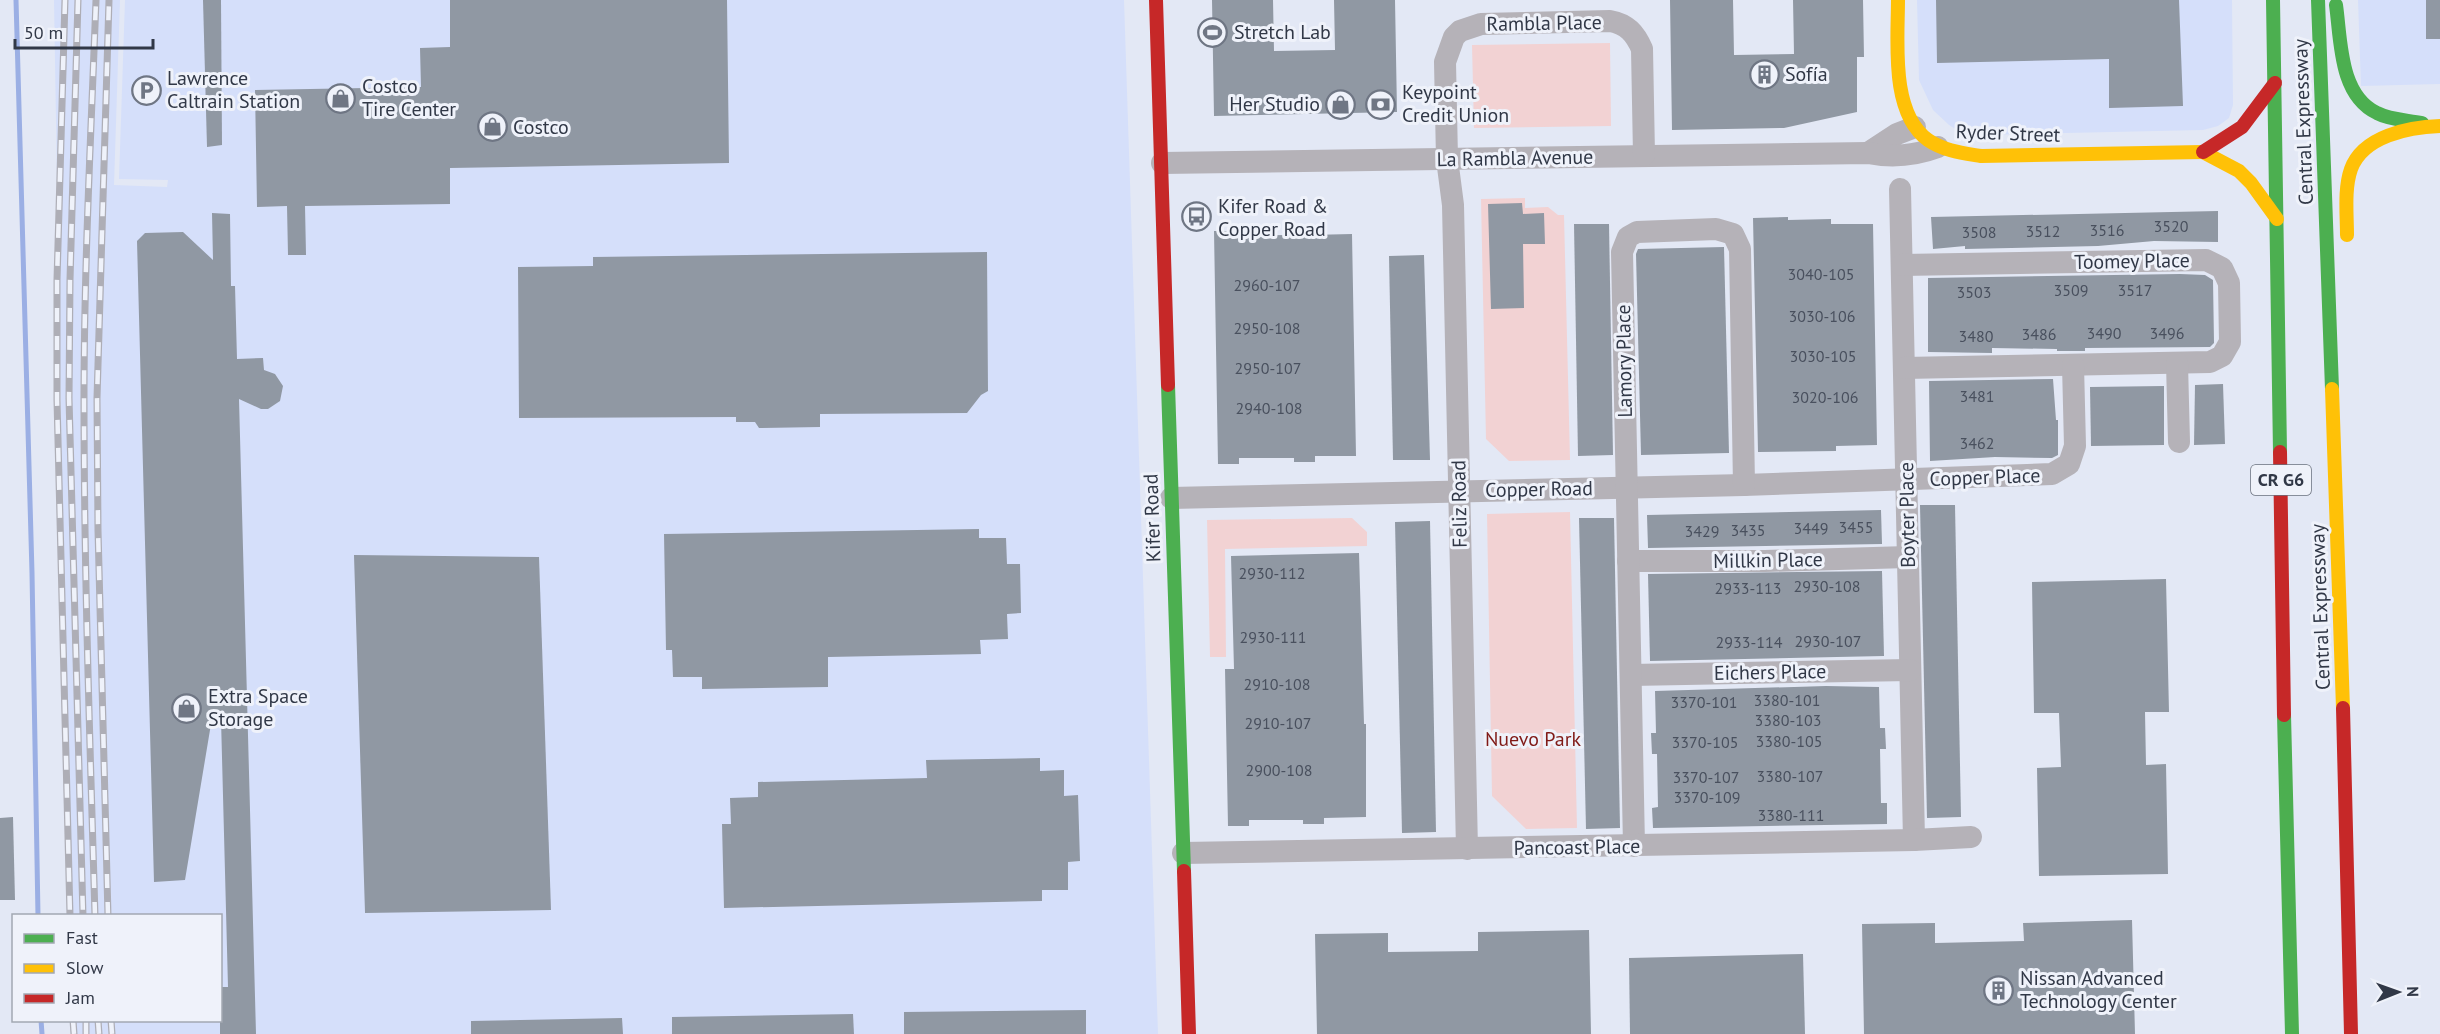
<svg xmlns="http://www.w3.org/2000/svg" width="2440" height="1034" font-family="'PT Sans',sans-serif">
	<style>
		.built { fill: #d5dffa }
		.green { fill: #f2d2d3 }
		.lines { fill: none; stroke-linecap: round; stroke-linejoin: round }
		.stream { stroke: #9bafe4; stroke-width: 5 }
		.building { fill: #9098a3 }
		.street { stroke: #b5b2b8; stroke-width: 22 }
		.fast { stroke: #4caf50; stroke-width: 14 }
		.slow { stroke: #ffc107; stroke-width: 14 }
		.jam { stroke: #c62828; stroke-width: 14 }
		.rail-casing { stroke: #aeaeb6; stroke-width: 7 }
		.rail { stroke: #eff2fa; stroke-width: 4.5; stroke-dasharray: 14; stroke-linecap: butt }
		.labels { text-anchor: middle; stroke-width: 6; stroke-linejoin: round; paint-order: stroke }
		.number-label { font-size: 16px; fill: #49505e }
		.shield { fill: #eff2fa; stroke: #6a707d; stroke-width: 1.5 }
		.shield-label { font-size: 18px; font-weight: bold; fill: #313847 }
		.street-label { font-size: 20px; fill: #313847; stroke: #eff2fa }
		.poi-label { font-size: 20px; fill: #313847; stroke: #eff2fa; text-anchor: start }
		.park-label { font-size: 20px; fill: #801a17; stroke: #eff2fa }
	</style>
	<rect width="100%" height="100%" fill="#e3e8f5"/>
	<g class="built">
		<path d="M 54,0 L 120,0 L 114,185 L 167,187 L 168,180 L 119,179 L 125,0 L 1124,0 L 1158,1034 L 71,1034 L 70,1021 L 220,1020 L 220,916 L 69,915 Z"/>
		<path d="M 1917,0 L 2232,0 L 2233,105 L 2229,118 L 2218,126 L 2203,130 L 1976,135 L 1959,131 L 1949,125 L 1933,110 L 1919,80 Z"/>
		<path d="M 2358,0 L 2440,0 L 2440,84 L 2361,86 Z"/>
	</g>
	<g class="green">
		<path d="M 1610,43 L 1611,126 L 1474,128 L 1472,45 Z"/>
		<path d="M 1525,198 L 1525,208 L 1548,207 L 1558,215 L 1564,215 L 1570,460 L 1509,461 L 1486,439 L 1481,199 Z"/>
		<path d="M 1570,512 L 1577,828 L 1526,829 L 1492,796 L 1487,514 Z"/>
		<path d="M 1352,518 L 1367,532 L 1367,546 L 1225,549 L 1226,657 L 1210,657 L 1207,520 Z"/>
	</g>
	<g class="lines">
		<g class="stream">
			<path d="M 16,0 L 32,573 L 38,916"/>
			<path d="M 41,1020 L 42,1034"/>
		</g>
	</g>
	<g class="building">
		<path d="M 203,0 L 221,0 L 222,145 L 207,147 Z"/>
		<path d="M 450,0 L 727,0 L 729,163 L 450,168 L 450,204 L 305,206 L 306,255 L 288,255 L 287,206 L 257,207 L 255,90 L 421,87 L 420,48 L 450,47 Z"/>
		<path d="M 1212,0 L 1273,0 L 1274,51 L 1335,50 L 1334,0 L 1395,0 L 1397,112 L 1214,116 Z"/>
		<path d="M 1670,0 L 1733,0 L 1734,55 L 1794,54 L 1793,0 L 1863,0 L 1864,57 L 1857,57 L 1857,112 L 1784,128 L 1672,130 Z"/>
		<path d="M 1936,0 L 2179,0 L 2183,106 L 2109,108 L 2109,59 L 1937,63 Z"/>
		<rect x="2426" y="0" width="14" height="39"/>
		<path d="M 1522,203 L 1523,214 L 1544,213 L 1545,244 L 1523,244 L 1524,308 L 1491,309 L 1488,204 Z"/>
		<path d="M 2218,211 L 2218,242 L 2154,241 L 2098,246 L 1965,249 L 1965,246 L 1933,249 L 1931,217 Z"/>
		<path d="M 212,213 L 230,214 L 231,286 L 235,286 L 237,359 L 263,358 L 264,370 L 275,374 L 283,386 L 280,401 L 268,409 L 261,409 L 239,399 L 256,1034 L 220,1034 L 220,987 L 228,987 L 221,719 L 212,718 L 185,880 L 154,882 L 137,241 L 145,233 L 183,232 L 213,260 Z"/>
		<path d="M 1788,217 L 1788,220 L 1831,219 L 1831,224 L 1873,224 L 1877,445 L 1836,446 L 1836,451 L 1758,452 L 1753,218 Z"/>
		<path d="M 1574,224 L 1609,224 L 1613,455 L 1578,456 Z"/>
		<path d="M 1310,229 L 1310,235 L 1352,234 L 1356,456 L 1315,456 L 1315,462 L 1294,462 L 1294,458 L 1239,458 L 1239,464 L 1218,464 L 1214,231 L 1235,231 L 1235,236 L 1289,235 L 1289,230 Z"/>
		<path d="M 1724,247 L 1729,453 L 1641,455 L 1636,254 L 1638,249 Z"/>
		<path d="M 987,252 L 988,391 L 981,395 L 967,413 L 820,414 L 820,427 L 759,428 L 755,422 L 736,422 L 736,417 L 519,418 L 518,267 L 593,266 L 593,257 Z"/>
		<path d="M 1424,255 L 1430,460 L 1393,460 L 1389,256 Z"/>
		<path d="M 2180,274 L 2205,275 L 2213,280 L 2214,343 L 2210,347 L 2085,348 L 2085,351 L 2057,351 L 2057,349 L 1992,348 L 1992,353 L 1928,352 L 1928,278 Z"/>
		<path d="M 2053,379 L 2056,420 L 2058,420 L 2058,455 L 2052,458 L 1995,457 L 1930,461 L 1929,381 Z"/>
		<path d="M 2223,384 L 2225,444 L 2194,445 L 2195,385 Z"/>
		<path d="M 2164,386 L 2164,445 L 2091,446 L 2090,387 Z"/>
		<path d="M 1920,505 L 1955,505 L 1961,817 L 1927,818 Z"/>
		<path d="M 1881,510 L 1882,544 L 1648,548 L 1647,515 Z"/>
		<path d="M 1579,518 L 1614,518 L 1620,828 L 1586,829 Z"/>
		<path d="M 1430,521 L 1436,832 L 1402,833 L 1395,522 Z"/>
		<path d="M 979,529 L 979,538 L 1006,538 L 1007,564 L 1020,564 L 1021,613 L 1007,614 L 1008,639 L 980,640 L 981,654 L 828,657 L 828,687 L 702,689 L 702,677 L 673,677 L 672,650 L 666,650 L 664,534 Z"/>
		<path d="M 1359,553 L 1364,724 L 1366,724 L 1366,817 L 1324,818 L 1324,824 L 1303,824 L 1303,820 L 1249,820 L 1249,826 L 1228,826 L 1225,669 L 1234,669 L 1231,556 Z"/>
		<path d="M 354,555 L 539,557 L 551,910 L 365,913 Z"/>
		<path d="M 1882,571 L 1884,656 L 1650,661 L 1648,574 Z"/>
		<path d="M 2166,579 L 2169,712 L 2145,712 L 2146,765 L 2166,764 L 2168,874 L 2039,876 L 2037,768 L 2061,767 L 2059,713 L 2034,713 L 2032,582 Z"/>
		<path d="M 1826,686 L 1879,687 L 1880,728 L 1885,728 L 1886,749 L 1880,749 L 1881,803 L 1887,803 L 1887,824 L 1653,828 L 1652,808 L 1658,807 L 1657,754 L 1652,754 L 1651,733 L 1656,733 L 1655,691 Z"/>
		<path d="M 1040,758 L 1040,771 L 1064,770 L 1064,796 L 1078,795 L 1080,861 L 1068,862 L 1068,890 L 1042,890 L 1042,901 L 724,908 L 722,824 L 731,824 L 730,798 L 758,797 L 758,782 L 927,778 L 926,760 Z"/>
		<path d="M 13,817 L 15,900 L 0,900 L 0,818 Z"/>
		<path d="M 2132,920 L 2135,1034 L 1864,1034 L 1862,924 L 1935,923 L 1935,943 L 2024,941 L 2023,923 Z"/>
		<path d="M 1589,930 L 1591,1034 L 1317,1034 L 1315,934 L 1388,933 L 1388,952 L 1478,951 L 1478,932 Z"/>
		<path d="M 1803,954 L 1805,1034 L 1630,1034 L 1629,958 Z"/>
		<path d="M 1086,1010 L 1086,1034 L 904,1034 L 904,1012 Z"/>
		<path d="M 853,1014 L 854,1034 L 672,1034 L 672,1017 Z"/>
		<path d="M 622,1018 L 623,1034 L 471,1034 L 471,1021 Z"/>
	</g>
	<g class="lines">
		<g class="street">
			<path d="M 1868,153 L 1897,134 L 1915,127"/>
			<path d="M 1162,163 L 1868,153 C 1893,158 1914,156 1938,147"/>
			<path d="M 1900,189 L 1914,840"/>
			<path d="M 1902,265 L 2206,260 L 2222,268 L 2229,283 L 2230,342 L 2222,356 L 2210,362 L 1904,368"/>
			<path d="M 2177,363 L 2179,442"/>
			<path d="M 1171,498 L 1744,485 L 2052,474 L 2069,464 L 2075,446 L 2073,365"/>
			<path d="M 1628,561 L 1765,561 L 1908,557"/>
			<path d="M 1631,675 L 1910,670"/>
			<path d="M 1634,846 L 1622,252 L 1628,237 L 1637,232 L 1716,229 L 1733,234 L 1740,249 L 1744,485"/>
			<path d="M 1467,849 L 1453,205 L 1447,159 L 1445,62 L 1454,37 L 1460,31 L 1481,24 L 1610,21 C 1627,24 1635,33 1642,49 L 1644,155"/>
			<path d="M 1183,853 L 1914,840 L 1971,837"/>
		</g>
		<g class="fast">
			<path d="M 2273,0 L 2280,452"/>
			<path d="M 2318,0 L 2332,389"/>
			<path d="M 2336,5 C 2341,40 2339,95 2377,113 C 2390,120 2407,120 2422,123"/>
			<path d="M 1168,385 L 1184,871"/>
			<path d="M 2284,715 L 2292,1034"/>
		</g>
		<g class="slow">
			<path d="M 1898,0 C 1898,41 1890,113 1928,140 C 1944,151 1963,153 1981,156 L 2203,152"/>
			<path d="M 2203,152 L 2239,171 L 2251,183 L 2277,219"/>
			<path d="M 2347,235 C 2347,214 2344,189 2351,169 C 2363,136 2409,127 2440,126"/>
			<path d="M 2332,389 L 2343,708"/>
		</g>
		<g class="jam">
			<path d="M 1156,0 L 1168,385"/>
			<path d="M 2203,152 L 2242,127 L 2275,83"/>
			<path d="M 2280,452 L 2284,715"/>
			<path d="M 2343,708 L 2351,1034"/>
			<path d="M 1184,871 L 1189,1034"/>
		</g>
		<defs>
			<g id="rail">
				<path d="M 65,0 L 57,280 L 57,400 L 70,916"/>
				<path d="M 78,0 L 70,280 L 69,398 L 83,916"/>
				<path d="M 95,916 C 90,744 84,572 84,400 C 84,267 91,133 96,0"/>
				<path d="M 108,916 L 98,530 L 97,398 L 109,0"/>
				<path d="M 73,1020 L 74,1034"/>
				<path d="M 86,1020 L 86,1034"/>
				<path d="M 98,1020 L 99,1034"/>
				<path d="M 111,1020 L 112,1034"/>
			</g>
		</defs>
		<use href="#rail" class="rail-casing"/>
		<use href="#rail" class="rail"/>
	</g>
	<defs>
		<symbol id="stadium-ring" viewBox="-11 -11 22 22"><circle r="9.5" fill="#eff2fa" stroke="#6f7684" stroke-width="1.5"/><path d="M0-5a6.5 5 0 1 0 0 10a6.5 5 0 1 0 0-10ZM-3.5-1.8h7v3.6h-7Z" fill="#6f7684"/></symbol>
		<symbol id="building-ring" viewBox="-11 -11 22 22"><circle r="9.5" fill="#eff2fa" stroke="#6f7684" stroke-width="1.5"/><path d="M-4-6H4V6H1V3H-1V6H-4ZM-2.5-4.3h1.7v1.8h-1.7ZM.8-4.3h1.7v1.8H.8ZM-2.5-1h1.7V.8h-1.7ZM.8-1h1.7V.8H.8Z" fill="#6f7684"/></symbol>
		<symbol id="parking-ring" viewBox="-11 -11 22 22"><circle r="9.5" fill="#eff2fa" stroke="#6f7684" stroke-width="1.5"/><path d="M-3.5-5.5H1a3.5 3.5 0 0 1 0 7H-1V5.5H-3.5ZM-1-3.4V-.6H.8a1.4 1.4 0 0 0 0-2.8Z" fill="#6f7684"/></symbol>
		<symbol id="shop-ring" viewBox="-11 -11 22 22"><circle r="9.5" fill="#eff2fa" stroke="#6f7684" stroke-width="1.5"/><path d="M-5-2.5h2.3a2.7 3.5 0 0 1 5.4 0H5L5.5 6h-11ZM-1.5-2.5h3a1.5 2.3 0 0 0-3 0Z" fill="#6f7684"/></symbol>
		<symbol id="bank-ring" viewBox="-11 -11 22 22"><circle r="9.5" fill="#eff2fa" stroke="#6f7684" stroke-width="1.5"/><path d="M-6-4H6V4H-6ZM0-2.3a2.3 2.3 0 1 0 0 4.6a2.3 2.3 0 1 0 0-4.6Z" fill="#6f7684"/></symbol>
		<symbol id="bus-ring" viewBox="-11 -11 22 22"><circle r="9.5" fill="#eff2fa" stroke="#6f7684" stroke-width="1.5"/><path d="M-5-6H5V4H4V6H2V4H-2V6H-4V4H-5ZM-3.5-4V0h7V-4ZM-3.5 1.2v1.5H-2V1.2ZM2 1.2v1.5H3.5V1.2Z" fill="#6f7684"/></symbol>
	</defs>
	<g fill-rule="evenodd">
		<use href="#stadium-ring" x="1196" y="16" width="33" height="33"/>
		<use href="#building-ring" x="1748" y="58" width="33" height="33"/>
		<use href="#parking-ring" x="130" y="74" width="33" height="33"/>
		<use href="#shop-ring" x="324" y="82" width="33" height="33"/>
		<use href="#shop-ring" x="1324" y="88" width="33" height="33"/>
		<use href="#bank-ring" x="1364" y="88" width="33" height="33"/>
		<use href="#shop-ring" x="476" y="110" width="33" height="33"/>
		<use href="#bus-ring" x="1180" y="200" width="33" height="33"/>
		<use href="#shop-ring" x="170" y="692" width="33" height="33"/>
		<use href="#building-ring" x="1982" y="974" width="33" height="33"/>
	</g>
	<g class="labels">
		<g class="number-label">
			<text x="2171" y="232">3520</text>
			<text x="2107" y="236">3516</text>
			<text x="2043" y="237">3512</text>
			<text x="1979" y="238">3508</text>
			<text x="1821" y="280">3040-105</text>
			<text x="1267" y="291">2960-107</text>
			<text x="2071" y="296">3509</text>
			<text x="2135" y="296">3517</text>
			<text x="1974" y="298">3503</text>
			<text x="1822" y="322">3030-106</text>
			<text x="1267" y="334">2950-108</text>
			<text x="2104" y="339">3490</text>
			<text x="2167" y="339">3496</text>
			<text x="2039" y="340">3486</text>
			<text x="1976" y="342">3480</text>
			<text x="1823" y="362">3030-105</text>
			<text x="1268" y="374">2950-107</text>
			<text x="1977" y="402">3481</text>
			<text x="1825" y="403">3020-106</text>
			<text x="1269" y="414">2940-108</text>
			<text x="1977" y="449">3462</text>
			<text x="1856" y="533">3455</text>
			<text x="1811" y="534">3449</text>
			<text x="1748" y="536">3435</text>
			<text x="1702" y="537">3429</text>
			<text x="1272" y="579">2930-112</text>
			<text x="1827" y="592">2930-108</text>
			<text x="1748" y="594">2933-113</text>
			<text x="1273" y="643">2930-111</text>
			<text x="1828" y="647">2930-107</text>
			<text x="1749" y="648">2933-114</text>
			<text x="1277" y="690">2910-108</text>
			<text x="1787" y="706">3380-101</text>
			<text x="1704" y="708">3370-101</text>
			<text x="1788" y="726">3380-103</text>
			<text x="1278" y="729">2910-107</text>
			<text x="1789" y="747">3380-105</text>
			<text x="1705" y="748">3370-105</text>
			<text x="1279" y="776">2900-108</text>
			<text x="1790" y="782">3380-107</text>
			<text x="1706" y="783">3370-107</text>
			<text x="1707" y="803">3370-109</text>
			<text x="1791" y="821">3380-111</text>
		</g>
		<rect class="shield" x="2251" y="465" width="60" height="30" rx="4.5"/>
		<g class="shield-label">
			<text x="2281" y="486">CR G6</text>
		</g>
		<g class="street-label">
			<text transform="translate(1544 23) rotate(-1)" y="7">Rambla Place</text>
			<text transform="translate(2303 122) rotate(-92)" y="7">Central Expressway</text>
			<text transform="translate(2008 133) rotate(2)" y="7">Ryder Street</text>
			<text transform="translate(1515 158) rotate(-1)" y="7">La Rambla Avenue</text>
			<text transform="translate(2132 261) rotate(-1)" y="7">Toomey Place</text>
			<text transform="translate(1624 361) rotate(-91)" y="7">Lamory Place</text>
			<text transform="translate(1985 477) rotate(-2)" y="7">Copper Place</text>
			<text transform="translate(1539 489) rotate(-1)" y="7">Copper Road</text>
			<text transform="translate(1459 504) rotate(-91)" y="7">Feliz Road</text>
			<text transform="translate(1907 515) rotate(-91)" y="7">Boyter Place</text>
			<text transform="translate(1152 518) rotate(-92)" y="7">Kifer Road</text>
			<text transform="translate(1768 560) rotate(-1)" y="7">Millkin Place</text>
			<text transform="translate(2320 607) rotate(-92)" y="7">Central Expressway</text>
			<text transform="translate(1770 672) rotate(-1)" y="7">Eichers Place</text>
			<text transform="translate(1577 847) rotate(-1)" y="7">Pancoast Place</text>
		</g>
		<g class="poi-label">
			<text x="1234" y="39">Stretch Lab</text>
			<text x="1785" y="81">Sofía</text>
			<text x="167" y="85">Lawrence<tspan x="167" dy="23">Caltrain Station</tspan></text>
			<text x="362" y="93">Costco<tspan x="362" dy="23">Tire Center</tspan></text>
			<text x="1402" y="99">Keypoint<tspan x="1402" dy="23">Credit Union</tspan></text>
			<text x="1320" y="111" text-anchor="end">Her Studio</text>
			<text x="513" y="134">Costco</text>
			<text x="1218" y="213">Kifer Road &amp;<tspan x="1218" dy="23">Copper Road</tspan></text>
			<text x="208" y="703">Extra Space<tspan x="208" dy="23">Storage</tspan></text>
			<text x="2020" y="985">Nissan Advanced<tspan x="2020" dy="23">Technology Center</tspan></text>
		</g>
		<g class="park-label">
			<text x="1533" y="746">Nuevo Park</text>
		</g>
	</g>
	<rect x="12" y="914" width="210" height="108" fill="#eff2fa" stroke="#a3a8b2" stroke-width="1.5"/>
	<rect x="24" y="934" width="30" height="9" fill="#4caf50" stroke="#a3a8b2" stroke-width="1.5"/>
	<text x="66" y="944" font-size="18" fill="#313847">Fast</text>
	<rect x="24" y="964" width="30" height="9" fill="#ffc107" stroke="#a3a8b2" stroke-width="1.5"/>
	<text x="66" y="974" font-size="18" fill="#313847">Slow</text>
	<rect x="24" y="994" width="30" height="9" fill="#c62828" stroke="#a3a8b2" stroke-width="1.5"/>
	<text x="66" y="1004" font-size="18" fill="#313847">Jam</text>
	<g transform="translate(2398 992) rotate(89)" stroke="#eff2fa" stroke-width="4.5" paint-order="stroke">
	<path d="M0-4.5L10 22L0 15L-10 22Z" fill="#313847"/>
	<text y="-9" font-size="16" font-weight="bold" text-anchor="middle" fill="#313847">N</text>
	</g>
	<path d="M15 39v9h138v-9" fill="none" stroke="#313847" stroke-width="3"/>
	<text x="24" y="39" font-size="18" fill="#313847" stroke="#eff2fa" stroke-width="4.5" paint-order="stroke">50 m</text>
</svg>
